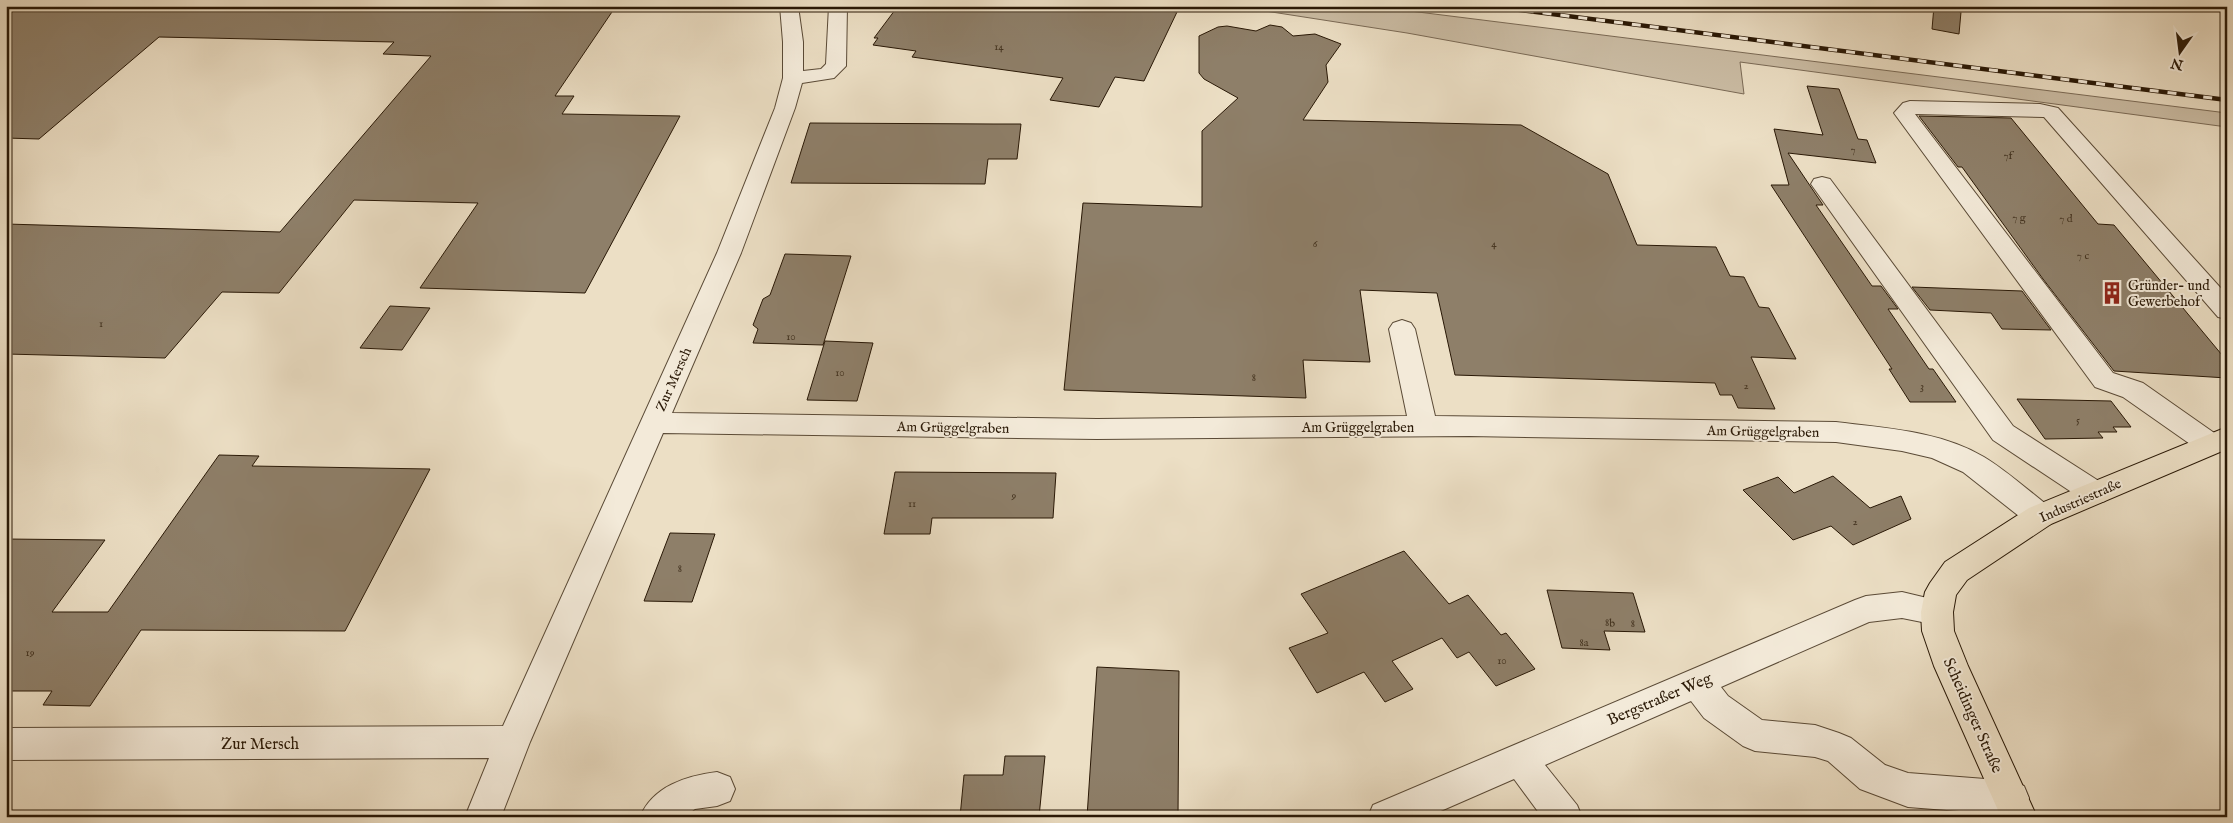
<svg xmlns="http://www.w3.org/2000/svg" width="2233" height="823" font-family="'IM FELL English',serif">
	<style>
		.green { fill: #cbbda5; stroke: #7a6a56 }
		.building { fill: #8e7f69; stroke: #291806 }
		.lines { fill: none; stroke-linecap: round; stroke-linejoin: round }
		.minor-casing { stroke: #5a4a36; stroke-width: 2 }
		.major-casing { stroke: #291806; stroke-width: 2 }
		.minor { fill: #f3ead9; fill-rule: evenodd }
		.major { fill: #ecdfc5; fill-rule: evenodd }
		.rail-casing { stroke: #291806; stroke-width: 4.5 }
		.rail { stroke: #f3ead9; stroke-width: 3; stroke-dasharray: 9; stroke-linecap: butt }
		.labels { text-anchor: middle; stroke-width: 4; stroke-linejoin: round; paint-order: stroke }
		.number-label { font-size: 11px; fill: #42321f }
		.poi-label { font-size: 14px; fill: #291806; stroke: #f3ead9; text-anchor: start }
		.street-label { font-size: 14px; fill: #291806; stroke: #f3ead9 }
		.near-street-label { font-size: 16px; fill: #291806; stroke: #f3ead9 }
	</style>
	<rect width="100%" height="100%" fill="#ecdfc5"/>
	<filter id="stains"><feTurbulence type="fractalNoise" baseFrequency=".004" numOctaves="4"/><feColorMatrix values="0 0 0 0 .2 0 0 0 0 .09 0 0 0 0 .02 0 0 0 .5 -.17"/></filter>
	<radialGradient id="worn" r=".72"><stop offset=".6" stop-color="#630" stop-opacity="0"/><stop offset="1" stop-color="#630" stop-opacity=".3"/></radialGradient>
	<path class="green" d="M 1233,6 L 1370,6 L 2227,113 L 2227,127 L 1740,62 L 1744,94 L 1407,33 Z"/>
	<g class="building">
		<path d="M 6,6 L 616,6 L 555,96 L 574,96 L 562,114 L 680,116 L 585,293 L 420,288 L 478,203 L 354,200 L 279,293 L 222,292 L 165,358 L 6,354 L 6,224 L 280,232 L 431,56 L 383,54 L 394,42 L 159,37 L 39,139 L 6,138 Z"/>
		<path d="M 898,6 L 1129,6 L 1177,12 L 1144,81 L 1115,77 L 1099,107 L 1050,100 L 1063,78 L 912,57 L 916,51 L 873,45 L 878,38 L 874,38 Z"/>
		<path d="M 1934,6 L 1961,12 L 1959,34 L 1932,29 Z"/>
		<path d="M 1270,25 L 1282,27 L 1293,36 L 1315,34 L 1341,44 L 1326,65 L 1328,82 L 1303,120 L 1521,125 L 1608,174 L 1637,245 L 1716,247 L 1730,276 L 1744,277 L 1759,307 L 1769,308 L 1796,359 L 1751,357 L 1775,409 L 1738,408 L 1732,395 L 1720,395 L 1715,383 L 1455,375 L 1437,293 L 1360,290 L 1370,362 L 1303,360 L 1306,398 L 1064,390 L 1083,203 L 1202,207 L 1202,131 L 1238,98 L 1204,79 L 1199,73 L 1199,36 L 1218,27 L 1227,26 L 1256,31 Z"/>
		<path d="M 1807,86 L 1839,89 L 1858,139 L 1867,140 L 1876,163 L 1788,153 L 1823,205 L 1816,205 L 1872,286 L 1881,286 L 1898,309 L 1888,309 L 1929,369 L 1933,369 L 1956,402 L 1910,402 L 1889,369 L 1892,369 L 1771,185 L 1789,185 L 1774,129 L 1823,135 Z"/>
		<path d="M 1919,116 L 2011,118 L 2098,224 L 2114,225 L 2227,361 L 2227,378 L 2114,371 L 2043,279 L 1962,167 L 1958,167 Z"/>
		<path d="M 810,123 L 993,124 L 1021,124 L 1017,159 L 988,159 L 985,184 L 791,183 Z"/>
		<path d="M 785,254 L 851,256 L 823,345 L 753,343 L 758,329 L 753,325 L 763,299 L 770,295 Z"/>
		<path d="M 1912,287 L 2022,291 L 2051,330 L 2002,329 L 1991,313 L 1930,310 Z"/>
		<path d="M 390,306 L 430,308 L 402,350 L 360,348 Z"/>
		<path d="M 825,341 L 873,343 L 857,401 L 807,400 Z"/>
		<path d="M 2017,399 L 2111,401 L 2131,427 L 2113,427 L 2117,432 L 2098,432 L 2103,438 L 2045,439 Z"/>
		<path d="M 219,455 L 259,456 L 252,466 L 430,469 L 345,631 L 141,630 L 90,706 L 43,705 L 52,691 L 6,691 L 6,539 L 105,540 L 52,612 L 108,612 Z"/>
		<path d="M 895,472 L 1056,473 L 1053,518 L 932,518 L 930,534 L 884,534 Z"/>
		<path d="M 1833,476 L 1870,508 L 1901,496 L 1911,519 L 1853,545 L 1831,526 L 1793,540 L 1743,490 L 1778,477 L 1794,493 Z"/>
		<path d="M 670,533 L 715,534 L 692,602 L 644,601 Z"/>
		<path d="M 1404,551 L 1449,604 L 1468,595 L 1501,635 L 1506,633 L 1535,669 L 1496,686 L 1469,652 L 1457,658 L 1442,638 L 1392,661 L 1413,689 L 1385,702 L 1364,672 L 1317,693 L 1289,648 L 1328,633 L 1301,594 Z"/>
		<path d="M 1547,590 L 1633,593 L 1645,632 L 1604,631 L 1610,650 L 1562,648 Z"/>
		<path d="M 1097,667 L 1179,671 L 1178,817 L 1087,817 Z"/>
		<path d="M 1005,756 L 1045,756 L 1039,817 L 960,817 L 964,775 L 1003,775 Z"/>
	</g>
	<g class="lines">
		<defs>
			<g id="minor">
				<path d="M 780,6 L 798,6 L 803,42 L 803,71 L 821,69 L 826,64 L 829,6 L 847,6 L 846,66 L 834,78 L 802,83 L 795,108 L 741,253 L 672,413 L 1097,419 L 1407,416 L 1389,329 L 1393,323 L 1402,320 L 1411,323 L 1415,329 L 1435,416 L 1836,422 C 1884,428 1941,431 1984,457 C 2007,471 2029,491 2051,508 L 2055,516 L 2051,524 L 2040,528 L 2029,524 L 1963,472 L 1932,458 L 1902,451 L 1836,442 L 1469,436 L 1097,439 L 663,433 L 530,742 L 501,817 L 465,817 L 489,758 L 6,760 L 6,728 L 503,726 L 717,253 L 775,108 L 783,78 L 783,42 Z"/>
				<path d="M 1910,101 L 2040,104 L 2058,108 L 2227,295 L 2227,319 L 2218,317 L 2044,117 L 1915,114 L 2113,373 L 2143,383 L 2220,437 L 2224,444 L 2220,451 L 2210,454 L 2200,451 L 2123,397 L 2095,387 L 1894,113 L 1903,103 Z"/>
				<path d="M 1822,177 L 1830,179 L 2013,426 L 2105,485 L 2110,493 L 2105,501 L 2095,504 L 2085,501 L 1993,440 L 1811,184 L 1814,179 Z"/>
				<path d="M 1902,592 L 1948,603 L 1953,612 L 1948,621 L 1937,625 L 1902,618 L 1869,622 L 1721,687 L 1728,696 L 1762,720 L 1815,725 L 1839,733 L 1851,738 L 1885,765 L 1908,773 L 2011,781 L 2024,786 L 2029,798 L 2024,810 L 2011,815 L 1908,807 L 1860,789 L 1828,761 L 1815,757 L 1755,751 L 1743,746 L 1704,718 L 1691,701 L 1545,765 L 1577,805 L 1582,817 L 1542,817 L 1514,779 L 1427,817 L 1368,817 L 1373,805 L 1855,600 L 1866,596 Z"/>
				<path d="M 717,772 L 730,777 L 735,789 L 730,801 L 717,806 L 695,809 L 684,817 L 640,817 C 653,786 686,776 717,772 Z"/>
			</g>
			<path id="major" d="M 2227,427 L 2227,449 L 2051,524 L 1967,580 L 1956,595 L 1953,612 L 1954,631 L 1968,666 L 2037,817 L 2001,817 L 1934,666 L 1922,631 L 1921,612 L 1925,592 L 1930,583 L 1945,562 L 2029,508 Z"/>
		</defs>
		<use href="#minor" class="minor-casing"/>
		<use href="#major" class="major-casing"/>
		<use href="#minor" class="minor"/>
		<use href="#major" class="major"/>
		<defs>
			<path id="rail" d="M 1489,6 L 2227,100"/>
		</defs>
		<use href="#rail" class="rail-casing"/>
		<use href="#rail" class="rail"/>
	</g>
	<defs>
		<symbol id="building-bare" viewBox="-9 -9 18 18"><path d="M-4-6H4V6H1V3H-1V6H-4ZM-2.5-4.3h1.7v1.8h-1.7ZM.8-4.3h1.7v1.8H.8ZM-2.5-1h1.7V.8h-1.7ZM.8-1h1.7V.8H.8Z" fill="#8f2418" stroke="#f3ead9" stroke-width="2.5" paint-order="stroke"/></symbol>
	</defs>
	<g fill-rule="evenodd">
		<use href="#building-bare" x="2096" y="277" width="32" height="32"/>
	</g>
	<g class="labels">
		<g class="number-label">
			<text x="999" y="50">14</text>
			<text x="1853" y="153">7</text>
			<text x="2008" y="159">7f</text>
			<text x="2019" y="221">7 g</text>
			<text x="2066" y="222">7 d</text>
			<text x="1315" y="247">6</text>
			<text x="1494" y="247">4</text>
			<text x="2083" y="259">7 c</text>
			<text x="101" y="327">1</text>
			<text x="791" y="340">10</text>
			<text x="840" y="376">10</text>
			<text x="1254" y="381">8</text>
			<text x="1746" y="389">2</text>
			<text x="1922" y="390">3</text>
			<text x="2078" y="423">5</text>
			<text x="1014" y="499">9</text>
			<text x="912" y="507">11</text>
			<text x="1855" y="525">2</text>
			<text x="680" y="572">8</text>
			<text x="1610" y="626">8b</text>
			<text x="1633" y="627">8</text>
			<text x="1584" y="646">8a</text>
			<text x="30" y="656">19</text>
			<text x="1502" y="664">10</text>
		</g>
		<g class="poi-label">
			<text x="2128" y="290">Gründer- und<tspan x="2128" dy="16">Gewerbehof</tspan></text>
		</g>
		<g class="street-label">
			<text transform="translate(673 379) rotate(-66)" y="5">Zur Mersch</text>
			<text transform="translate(953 427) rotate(1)" y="5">Am Grüggelgraben</text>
			<text x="1358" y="432">Am Grüggelgraben</text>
			<text transform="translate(1763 431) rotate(1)" y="5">Am Grüggelgraben</text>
			<text transform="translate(2080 500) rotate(-24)" y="5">Industriestraße</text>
		</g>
		<g class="near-street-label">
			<text transform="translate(1659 698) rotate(-23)" y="6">Bergstraßer Weg</text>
			<text transform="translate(1974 715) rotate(66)" y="6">Scheidinger Straße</text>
			<text x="260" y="749">Zur Mersch</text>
		</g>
	</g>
	<rect width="2233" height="823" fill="none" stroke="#ecdfc5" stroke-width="25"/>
	<rect x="8" y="8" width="2218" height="808" fill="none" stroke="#291806" stroke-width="2.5"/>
	<rect x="12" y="12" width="2208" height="798" fill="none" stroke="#291806"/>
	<g transform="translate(2180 52) rotate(194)" stroke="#f3ead9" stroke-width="4" paint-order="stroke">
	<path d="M0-4L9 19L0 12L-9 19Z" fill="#291806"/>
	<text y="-8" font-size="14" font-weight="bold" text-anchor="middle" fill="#291806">N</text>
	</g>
	<rect width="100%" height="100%" filter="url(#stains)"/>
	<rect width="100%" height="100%" fill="url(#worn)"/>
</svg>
